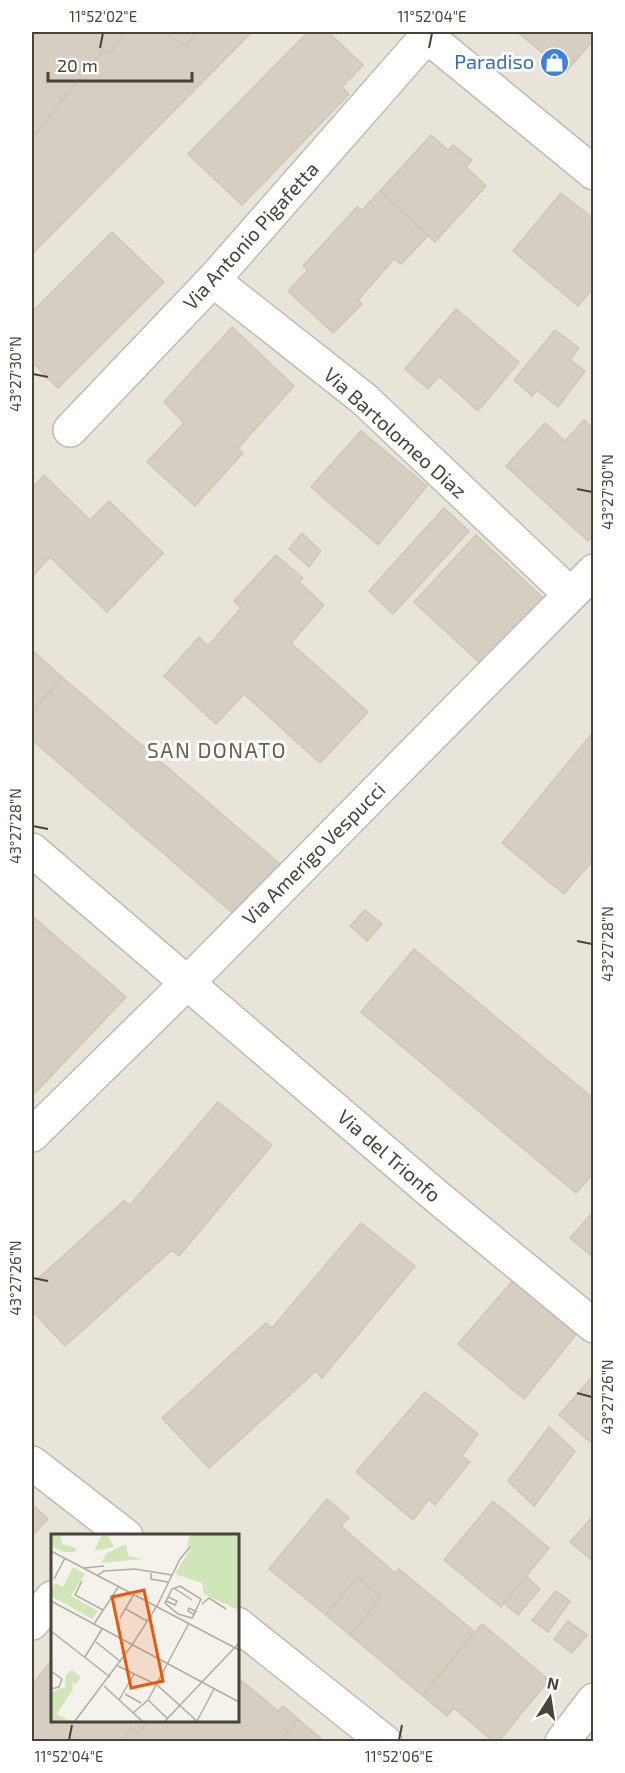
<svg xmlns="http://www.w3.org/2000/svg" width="625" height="1773" font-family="'Exo 2',sans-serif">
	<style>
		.residential { fill: #e8e4da; fill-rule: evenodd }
		.building { fill: #d6cec2; stroke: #d0c6b5; stroke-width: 1.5 }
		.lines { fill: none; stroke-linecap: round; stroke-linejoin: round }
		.minor-casing { stroke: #c0baaf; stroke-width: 36 }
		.minor { stroke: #fff; stroke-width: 33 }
		.ticks { fill: none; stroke: #49433a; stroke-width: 2 }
		.labels { text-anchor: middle; stroke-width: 6; stroke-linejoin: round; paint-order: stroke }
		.shop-label { font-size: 20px; fill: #366cbe; stroke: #fff; text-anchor: end }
		.street-label { font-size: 20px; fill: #49433a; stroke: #fff }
		.neighbourhood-label { font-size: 21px; letter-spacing: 1.5px; fill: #6b6151; stroke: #fff }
		.inset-road { fill: none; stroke: #b0aca5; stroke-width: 1.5 }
		.view { fill: #e8590c; fill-opacity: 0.15; stroke: #e8590c; stroke-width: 3 }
		.inset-edge { fill: none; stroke: #49433a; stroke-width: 3 }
		.neatline { fill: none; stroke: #49433a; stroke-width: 2 }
		.ticks-label { font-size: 15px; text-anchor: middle; fill: #49433a }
	</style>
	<rect width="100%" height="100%" fill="#f5f2ec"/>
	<path class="residential" d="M 32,32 L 593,32 L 593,1741 L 32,1742 ZM 52,1536 L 237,1536 L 237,1720 L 52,1720 Z"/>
	<g class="building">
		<path d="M 32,32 L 127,32 L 109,54 L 103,50 L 32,138 Z"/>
		<path d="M 127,32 L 165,32 L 185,46 L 198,32 L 252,32 L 32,254 L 32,138 L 103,50 L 109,54 Z"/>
		<path d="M 165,32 L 198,32 L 185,46 Z"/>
		<path d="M 308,32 L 328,32 L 363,65 L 342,87 L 349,94 L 242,205 L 188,154 Z"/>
		<path d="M 517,32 L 594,32 L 594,39 L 566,72 Z"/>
		<path d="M 431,135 L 448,150 L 453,145 L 472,160 L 466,167 L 486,186 L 435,242 L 380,191 Z"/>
		<path d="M 380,191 L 428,236 L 401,264 L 394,259 L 358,300 L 362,304 L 333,333 L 288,291 L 308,270 L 303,266 L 357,207 L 362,210 Z"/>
		<path d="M 561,193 L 594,219 L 594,287 L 578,306 L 513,251 Z"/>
		<path d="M 112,232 L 164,282 L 58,388 L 32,362 L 32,312 Z"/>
		<path d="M 456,309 L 519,362 L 478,411 L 439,376 L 428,389 L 405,369 Z"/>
		<path d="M 232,327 L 294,386 L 238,448 L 243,453 L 195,506 L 147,462 L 184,423 L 164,402 Z"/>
		<path d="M 555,330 L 579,348 L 570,360 L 585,371 L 558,407 L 537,390 L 532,396 L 514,380 Z"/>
		<path d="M 584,420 L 594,429 L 594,535 L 588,541 L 506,466 L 545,423 L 565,441 Z"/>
		<path d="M 361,431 L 427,486 L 378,545 L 311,487 Z"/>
		<path d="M 44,475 L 90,520 L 109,501 L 163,553 L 107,612 L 50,557 L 32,577 L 32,488 Z"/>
		<path d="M 444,508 L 469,531 L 393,614 L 369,591 Z"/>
		<path d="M 302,533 L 321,551 L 309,567 L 289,549 Z"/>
		<path d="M 476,535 L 544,599 L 482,665 L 414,602 Z"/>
		<path d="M 276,555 L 303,578 L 299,582 L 324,605 L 291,643 L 368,712 L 320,763 L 244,694 L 216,724 L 164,676 L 199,637 L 208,646 L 241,608 L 234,601 Z"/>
		<path d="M 32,650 L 62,677 L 32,713 Z"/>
		<path d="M 62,677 L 280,864 L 235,915 L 32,740 L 32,713 Z"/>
		<path d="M 594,731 L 594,859 L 564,894 L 502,843 Z"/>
		<path d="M 365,910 L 382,924 L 367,941 L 350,926 Z"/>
		<path d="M 32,916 L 126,997 L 32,1096 Z"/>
		<path d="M 414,949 L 594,1099 L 594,1173 L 576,1193 L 361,1012 Z"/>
		<path d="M 218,1102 L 272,1145 L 179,1256 L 172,1250 L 65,1346 L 32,1311 L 32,1284 L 124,1201 L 130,1205 Z"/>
		<path d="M 594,1211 L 594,1258 L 570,1238 Z"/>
		<path d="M 361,1223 L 415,1266 L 322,1378 L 316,1371 L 209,1468 L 162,1418 L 266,1323 L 272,1328 Z"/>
		<path d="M 516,1277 L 579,1331 L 524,1399 L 458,1344 Z"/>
		<path d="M 594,1375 L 594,1445 L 559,1415 Z"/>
		<path d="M 425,1392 L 478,1434 L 462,1456 L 470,1462 L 435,1505 L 429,1499 L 413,1520 L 356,1472 Z"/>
		<path d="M 549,1427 L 575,1451 L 534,1506 L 508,1481 Z"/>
		<path d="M 327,1499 L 349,1518 L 341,1526 L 395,1573 L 399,1569 L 474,1631 L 423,1696 L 350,1635 L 381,1597 L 357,1577 L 326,1615 L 269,1569 Z"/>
		<path d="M 493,1501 L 549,1548 L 501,1607 L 444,1560 Z"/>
		<path d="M 32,1504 L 48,1519 L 32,1536 Z"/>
		<path d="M 594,1515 L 594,1562 L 570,1542 Z"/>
		<path d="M 526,1576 L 540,1589 L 518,1615 L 504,1603 Z"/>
		<path d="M 357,1577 L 381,1597 L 350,1635 L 326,1615 Z"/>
		<path d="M 556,1591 L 570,1601 L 548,1632 L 532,1620 Z"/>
		<path d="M 568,1621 L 587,1635 L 572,1653 L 554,1639 Z"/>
		<path d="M 482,1624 L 549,1680 L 498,1742 L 494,1742 L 454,1708 L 447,1716 L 423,1696 Z"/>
		<path d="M 52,1660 L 52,1720 L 149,1720 L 138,1733 L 131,1727 L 120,1742 L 32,1742 L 32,1685 Z"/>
		<path d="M 237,1677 L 278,1711 L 283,1706 L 298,1719 L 279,1742 L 120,1742 L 131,1727 L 138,1733 L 149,1720 L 237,1720 Z"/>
		<path d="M 298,1719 L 325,1742 L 279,1742 Z"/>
	</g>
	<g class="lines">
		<defs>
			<g id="minor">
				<path d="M 422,32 L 594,173"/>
				<path d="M 213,280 L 364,399 L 570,594"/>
				<path d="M 70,430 L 213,280 L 427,36"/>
				<path d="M 32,850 L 436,1196 L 594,1326"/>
				<path d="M 32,1135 L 188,982 L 594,571"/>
				<path d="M 32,1463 L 126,1536"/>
				<path d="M 32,1623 L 52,1598"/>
				<path d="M 237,1624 L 385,1742"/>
				<path d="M 562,1742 L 594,1700"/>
			</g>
		</defs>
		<use href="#minor" class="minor-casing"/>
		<use href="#minor" class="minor"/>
	</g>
	<path class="ticks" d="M 100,48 L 103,33M 429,48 L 432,33M 33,374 L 48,377M 577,489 L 592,492M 33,826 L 48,829M 577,941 L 592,944M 33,1278 L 48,1281M 577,1393 L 592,1397M 69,1740 L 72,1725M 399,1740 L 402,1725"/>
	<defs>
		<symbol id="shop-disc" viewBox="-11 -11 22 22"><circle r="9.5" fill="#3f7fe0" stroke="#fff"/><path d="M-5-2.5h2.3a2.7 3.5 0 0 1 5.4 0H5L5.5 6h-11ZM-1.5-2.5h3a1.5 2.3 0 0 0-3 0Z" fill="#fff"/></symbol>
	</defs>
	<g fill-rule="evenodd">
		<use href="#shop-disc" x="538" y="46" width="33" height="33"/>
	</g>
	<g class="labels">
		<g class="shop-label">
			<text x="534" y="69">Paradiso</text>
		</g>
		<g class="street-label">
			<text transform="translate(251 236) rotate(-48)" y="7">Via Antonio Pigafetta</text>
			<text transform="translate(395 433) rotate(42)" y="7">Via Bartolomeo Diaz</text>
			<text transform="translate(314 854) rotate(-45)" y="7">Via Amerigo Vespucci</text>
			<text transform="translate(389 1156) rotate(41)" y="7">Via del Trionfo</text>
		</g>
		<g class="neighbourhood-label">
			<text x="217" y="758">SAN DONATO</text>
		</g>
	</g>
	<g transform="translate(51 1534)">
		<rect width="188" height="188" fill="#f5f2ec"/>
		<path d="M 0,0 L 9,0 L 11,10 L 26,14 L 24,18 L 12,18 L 0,12 ZM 51,0 L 56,0 L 63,13 L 43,17 ZM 139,0 L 187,0 L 187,76 L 153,60 L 151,49 L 124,40 L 139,15 L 136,12 ZM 75,10 L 77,22 L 92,25 L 50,29 L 56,19 ZM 22,33 L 34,40 L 20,62 L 47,77 L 41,85 L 0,62 L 0,54 L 5,49 L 12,53 ZM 21,136 L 30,143 L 25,150 L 21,149 L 22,155 L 6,180 L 19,187 L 0,187 L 0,158 L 14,153 L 15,141 Z" fill="#d1e6b8"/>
		<path class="inset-road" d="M 0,17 L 188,116M 33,34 L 53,32M 100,39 L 100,45 L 117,48M 47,41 L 53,37 L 84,35 L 121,41M 3,45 L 14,24M 31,47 L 24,61 L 52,76M 129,52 L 150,65 L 141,84 L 127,80 L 114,69 L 121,55 ZM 123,54 L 141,66M 0,67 L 188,168M 115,67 L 124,71 L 126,67 L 117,63M 151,70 L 158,64 L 175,75M 75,75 L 96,87M 144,81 L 137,77 L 138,74 L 146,78M 69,84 L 83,60M 43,90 L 68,52M 0,97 L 59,143M 45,108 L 70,128M 34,123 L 51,95M 67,132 L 106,151 L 146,187M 0,137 L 11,145 L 8,153 L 0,155M 53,152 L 91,187M 74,160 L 90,169M 68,166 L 83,140M 97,166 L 116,184M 82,179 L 97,166 L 138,89M 24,187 L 81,111 L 106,72 L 129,25 L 139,13M 114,187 L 188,109M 146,187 L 163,155"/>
		<path class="view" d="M 93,56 L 112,147 L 80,154 L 61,63 Z"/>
		<rect width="188" height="188" class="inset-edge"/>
	</g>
	<rect width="625" height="1773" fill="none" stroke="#ffffff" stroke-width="66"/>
	<g transform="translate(550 1698) rotate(12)" stroke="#ffffff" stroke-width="4.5" paint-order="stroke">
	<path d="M0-4.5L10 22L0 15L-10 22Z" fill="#49433a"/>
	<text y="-9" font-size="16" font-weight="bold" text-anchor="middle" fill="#49433a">N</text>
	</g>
	<path d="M48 72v9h144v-9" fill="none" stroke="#49433a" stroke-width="3"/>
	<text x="57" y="72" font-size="18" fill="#49433a" stroke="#ffffff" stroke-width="4.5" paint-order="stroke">20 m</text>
	<rect x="33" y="33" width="559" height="1707" class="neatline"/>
	<g class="ticks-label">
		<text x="103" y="22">11°52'02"E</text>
		<text x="432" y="22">11°52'04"E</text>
		<text transform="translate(16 374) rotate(-90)" y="5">43°27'30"N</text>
		<text transform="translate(608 492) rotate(-90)" y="5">43°27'30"N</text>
		<text transform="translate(16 826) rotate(-90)" y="5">43°27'28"N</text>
		<text transform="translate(608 944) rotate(-90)" y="5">43°27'28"N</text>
		<text transform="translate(16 1278) rotate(-90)" y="5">43°27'26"N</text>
		<text transform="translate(608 1397) rotate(-90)" y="5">43°27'26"N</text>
		<text x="69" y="1762">11°52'04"E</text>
		<text x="399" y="1762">11°52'06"E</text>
	</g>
</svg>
